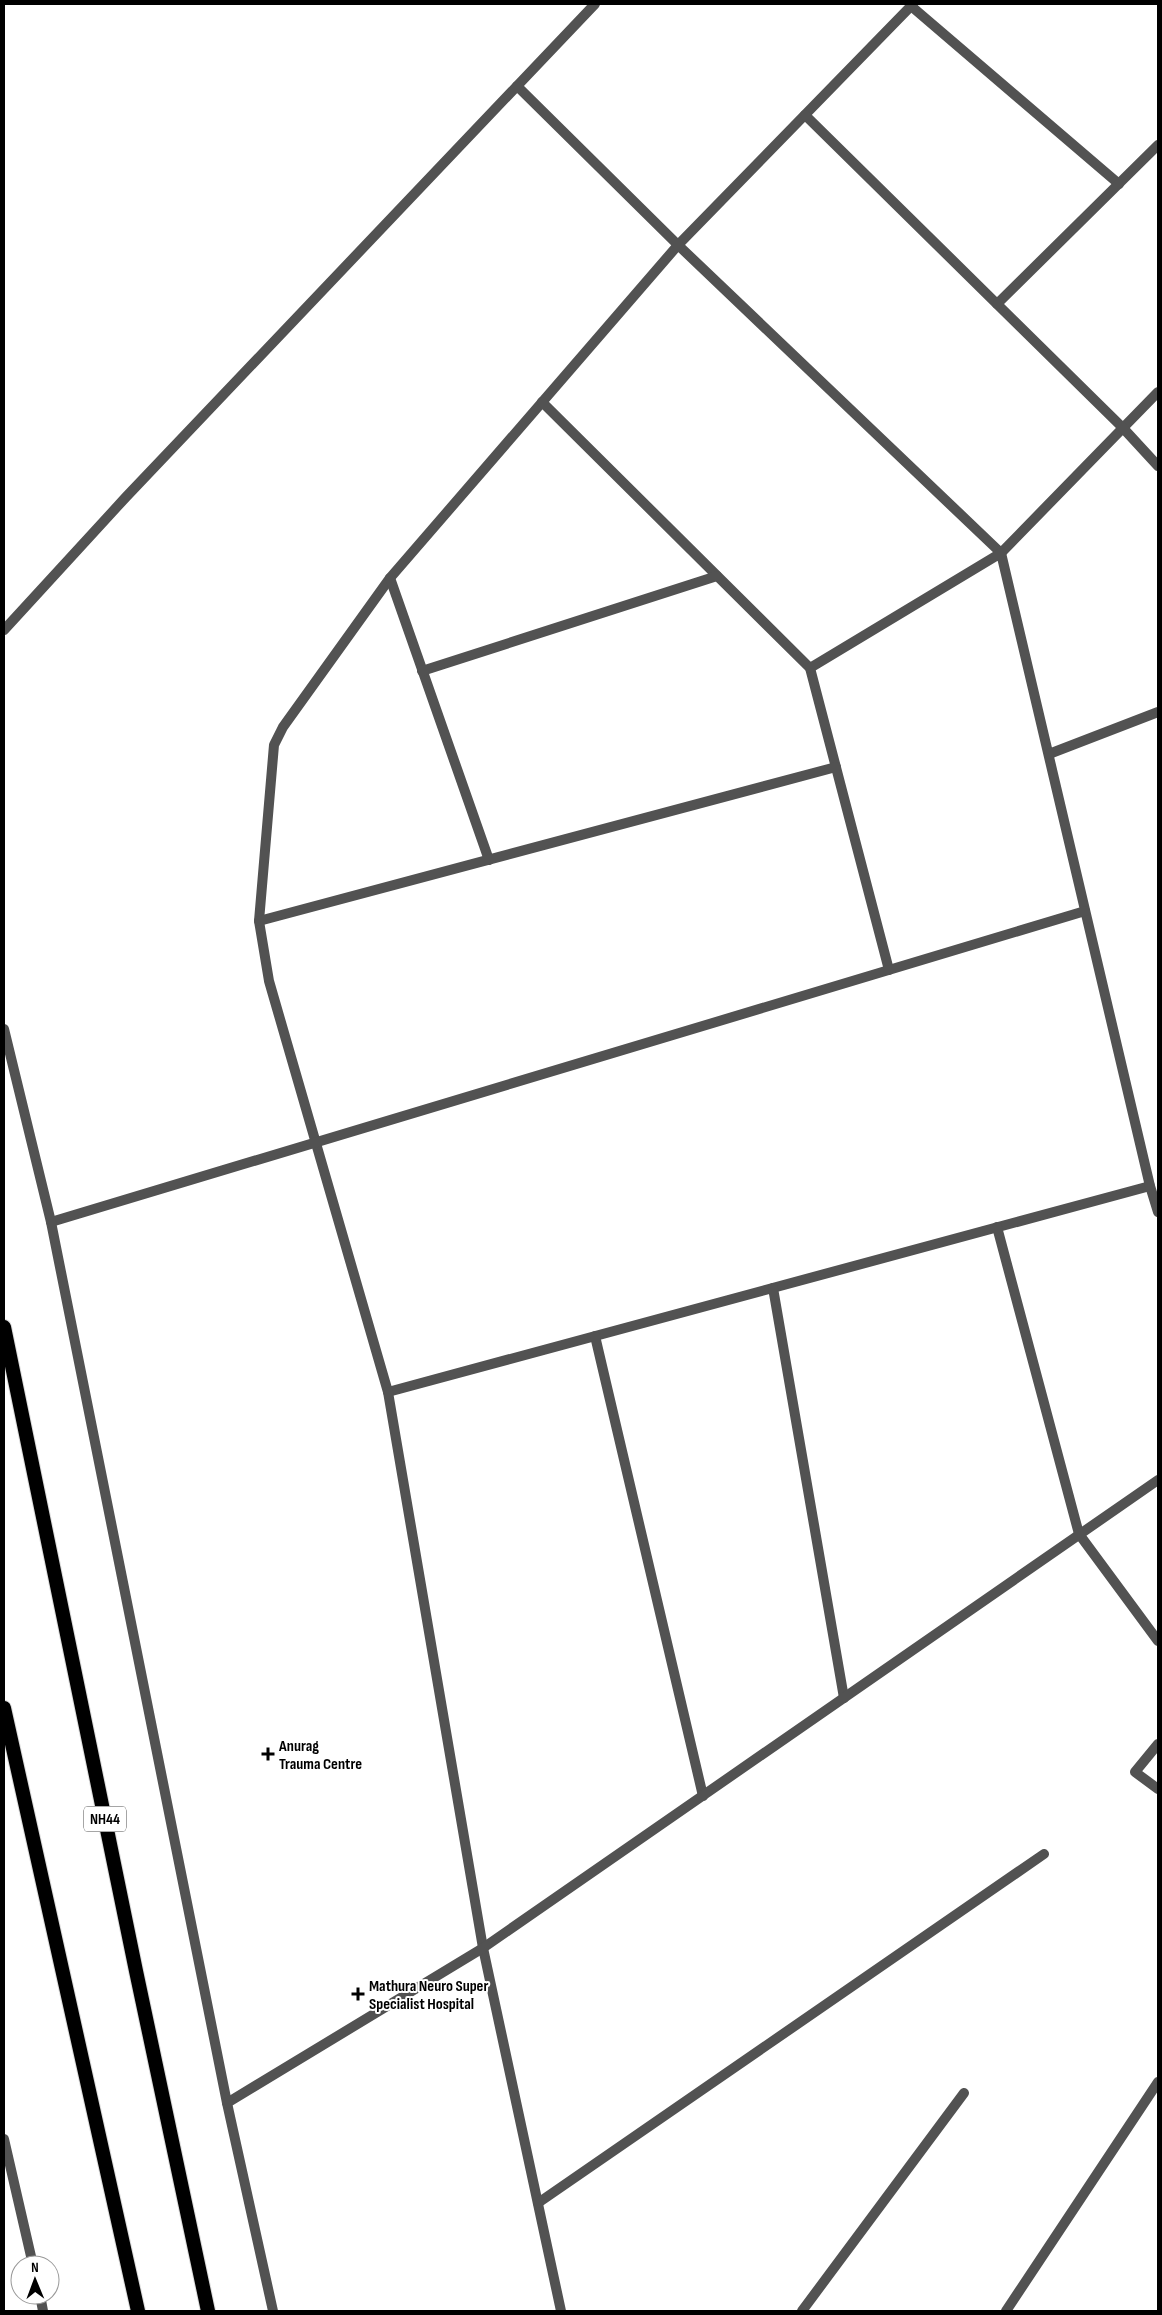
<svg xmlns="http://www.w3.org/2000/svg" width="1162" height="2315" font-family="'Sofia Sans Condensed',sans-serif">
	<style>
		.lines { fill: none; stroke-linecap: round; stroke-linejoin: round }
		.trunk-casing { stroke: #dbdbdb; stroke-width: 16 }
		.minor { stroke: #525252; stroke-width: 10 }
		.tertiary { stroke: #525252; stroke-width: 10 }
		.trunk { stroke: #000; stroke-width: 14 }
		.poi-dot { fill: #000; stroke: #fff; stroke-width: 2 }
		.labels { text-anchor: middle; stroke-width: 4; stroke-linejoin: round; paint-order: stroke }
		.shield { fill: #fff; stroke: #4c4c4c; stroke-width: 1 }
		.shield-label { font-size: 15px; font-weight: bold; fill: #000 }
		.poi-label { font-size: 16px; font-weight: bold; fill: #000; stroke: #fff; text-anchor: start }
	</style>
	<rect width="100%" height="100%" fill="#fff"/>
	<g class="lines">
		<defs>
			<g id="trunk">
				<path d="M 4,1327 L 136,1971 L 208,2311"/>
				<path d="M 4,1708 L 138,2311"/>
			</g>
		</defs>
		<use href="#trunk" class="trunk-casing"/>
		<g class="minor">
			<path d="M 913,4 L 678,245 L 390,578 L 283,727 L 274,745 L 259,921 L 269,981 L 388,1392 L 1150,1186"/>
			<path d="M 911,6 L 1119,184"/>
			<path d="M 517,86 L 678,245 L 1001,553 L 1158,392"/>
			<path d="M 805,115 L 1123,428 L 1158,466"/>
			<path d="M 997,304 L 1158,145"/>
			<path d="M 542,402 L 810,668 L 889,970"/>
			<path d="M 390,578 L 489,860"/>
			<path d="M 810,668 L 1001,553 L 1150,1186 L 1158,1212"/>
			<path d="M 422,671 L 717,576"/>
			<path d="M 1049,754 L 1158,712"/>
			<path d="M 259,921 L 836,767"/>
			<path d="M 51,1222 L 1085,911"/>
			<path d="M 997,1227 L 1079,1534 L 1158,1641"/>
			<path d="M 773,1288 L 844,1698"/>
			<path d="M 595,1336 L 703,1796"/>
			<path d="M 388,1392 L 483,1948 L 561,2311"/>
			<path d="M 1158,1744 L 1135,1772 L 1158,1789"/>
			<path d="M 538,2203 L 1044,1854"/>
			<path d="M 802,2311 L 964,2093"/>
			<path d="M 1006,2311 L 1158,2082"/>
		</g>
		<g class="tertiary">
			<path d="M 4,630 L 126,497 L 595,4"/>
			<path d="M 4,1029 L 51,1222 L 227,2103 L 273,2311"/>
			<path d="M 227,2103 L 483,1948 L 1158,1480"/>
			<path d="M 4,2139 L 33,2265"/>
			<path d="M 40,2295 L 43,2311"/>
		</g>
		<use href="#trunk" class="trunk"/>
	</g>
	<g class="poi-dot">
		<path d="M265.5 1746.5h5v5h5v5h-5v5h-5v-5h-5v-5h5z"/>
		<path d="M355.5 1986.5h5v5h5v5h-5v5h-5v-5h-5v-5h5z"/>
	</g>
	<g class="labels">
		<rect class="shield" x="84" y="1806.5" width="42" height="25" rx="4"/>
		<g class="shield-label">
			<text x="105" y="1824">NH44</text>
		</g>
		<g class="poi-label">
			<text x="279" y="1751">Anurag<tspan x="279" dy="18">Trauma Centre</tspan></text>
			<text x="369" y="1991">Mathura Neuro Super<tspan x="369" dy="18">Specialist Hospital</tspan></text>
		</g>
	</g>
	<rect width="1162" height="2315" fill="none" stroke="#000000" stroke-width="10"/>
	<g transform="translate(35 2280) rotate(359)"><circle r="24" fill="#ffffff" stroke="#999999"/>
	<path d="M0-4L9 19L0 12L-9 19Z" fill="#000000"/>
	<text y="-8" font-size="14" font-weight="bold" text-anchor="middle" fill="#000000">N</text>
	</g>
</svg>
